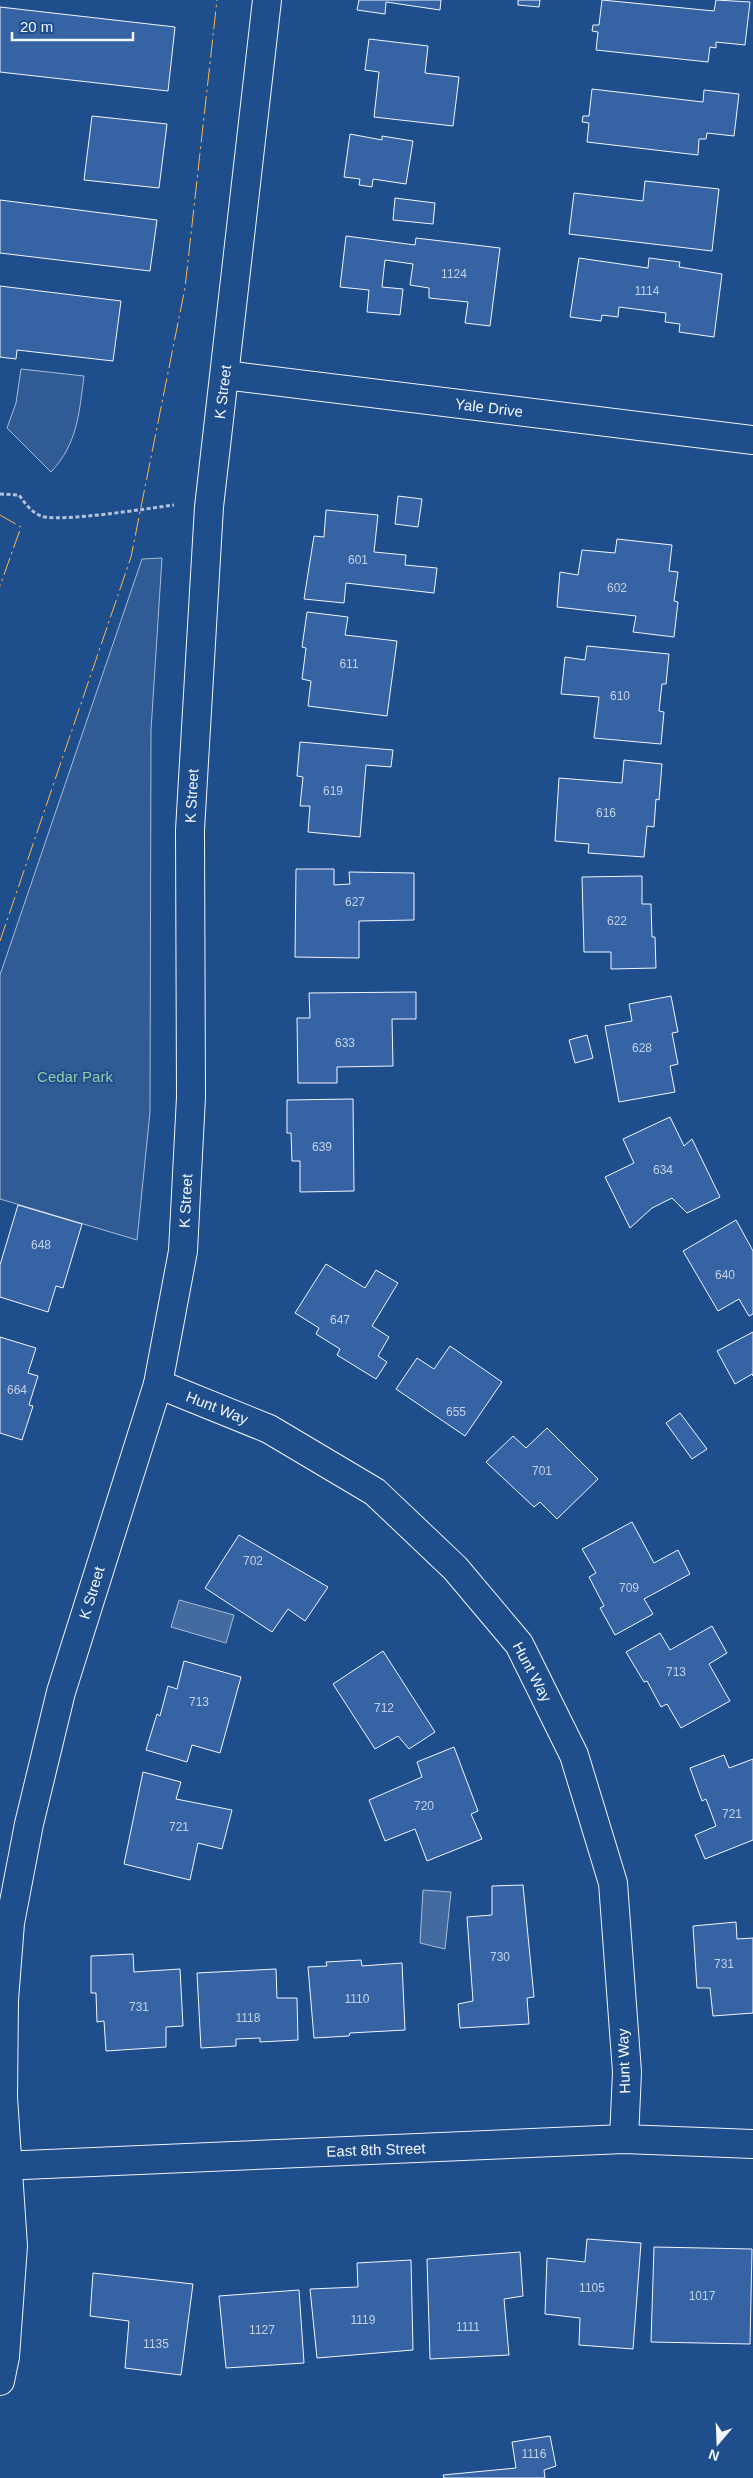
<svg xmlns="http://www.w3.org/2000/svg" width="753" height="2478" font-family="Arial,sans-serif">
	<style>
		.green { fill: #305b95; stroke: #a8bbd7 }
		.water { fill: #446ba0; stroke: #a8bbd7 }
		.building { fill: #3563a3; stroke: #f2f6ff }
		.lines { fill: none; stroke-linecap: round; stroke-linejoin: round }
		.minor-casing { stroke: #f2f6ff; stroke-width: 30 }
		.path { stroke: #b3c4dc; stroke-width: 3; stroke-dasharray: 4 2.5; stroke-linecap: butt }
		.minor { stroke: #1f4e8c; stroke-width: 28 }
		.power { stroke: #ffb74d; stroke-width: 1; stroke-dasharray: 18 4 2.5 4; stroke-linecap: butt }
		.labels { text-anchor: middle; stroke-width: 4; stroke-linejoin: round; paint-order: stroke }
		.number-label { font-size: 12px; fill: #c3d1e8 }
		.street-label { font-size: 15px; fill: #f2f6ff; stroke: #1f4e8c }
		.park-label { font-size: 15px; fill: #97c8a6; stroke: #1f4e8c }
	</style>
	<rect width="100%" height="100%" fill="#1f4e8c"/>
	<g class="green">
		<path d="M 21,369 L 84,376 C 79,413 78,443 51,472 L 7,428 L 16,403 Z"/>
		<path d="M 162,558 L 151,730 L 150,1112 L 137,1240 L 0,1199 L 0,975 L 142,559 Z"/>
	</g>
	<g class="water">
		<path d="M 179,1600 L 234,1615 L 226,1643 L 171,1627 Z"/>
		<path d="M 423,1890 L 451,1892 L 445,1949 L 420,1943 Z"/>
	</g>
	<g class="building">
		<path d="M 359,0 L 441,0 L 440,10 L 386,2 L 385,14 L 357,10 Z"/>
		<path d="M 518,0 L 540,0 L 539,7 L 518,5 Z"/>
		<path d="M 602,0 L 714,11 L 716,0 L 750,2 L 745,45 L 716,42 L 716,48 L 710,47 L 708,62 L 596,50 L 598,32 L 592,31 L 593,25 L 599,25 Z"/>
		<path d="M 0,7 L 175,27 L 168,91 L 0,72 Z"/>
		<path d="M 369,39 L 428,46 L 425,73 L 459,77 L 453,126 L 374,117 L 379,72 L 365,70 Z"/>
		<path d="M 592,89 L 703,102 L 704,90 L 739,94 L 734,136 L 707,133 L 706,139 L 699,139 L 698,155 L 587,142 L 589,123 L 582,122 L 583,116 L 589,116 Z"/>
		<path d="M 92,116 L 167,124 L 159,188 L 84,180 Z"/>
		<path d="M 350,134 L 382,140 L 382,136 L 413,141 L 406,184 L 373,179 L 372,187 L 359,185 L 360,179 L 344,177 Z"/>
		<path d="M 645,181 L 719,189 L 712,251 L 569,234 L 574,193 L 643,201 Z"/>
		<path d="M 395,198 L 435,203 L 433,224 L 393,220 Z"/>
		<path d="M 0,200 L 157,220 L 150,271 L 0,253 Z"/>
		<path d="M 346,236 L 415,245 L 416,238 L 500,248 L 490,326 L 465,323 L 468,302 L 429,298 L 429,288 L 410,285 L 413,264 L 385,260 L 382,287 L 403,289 L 400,315 L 367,312 L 369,290 L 340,287 Z"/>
		<path d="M 579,258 L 648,268 L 649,258 L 680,262 L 679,267 L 722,274 L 714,337 L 679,332 L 680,324 L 665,322 L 666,313 L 619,307 L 618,317 L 602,315 L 601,321 L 570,317 Z"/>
		<path d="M 0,286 L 121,301 L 113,361 L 17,350 L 16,359 L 0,357 Z"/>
		<path d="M 398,496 L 422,499 L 418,527 L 395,524 Z"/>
		<path d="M 326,510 L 378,515 L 374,552 L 406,555 L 405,565 L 437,568 L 434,593 L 346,583 L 344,603 L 304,599 L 314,536 L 324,537 Z"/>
		<path d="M 617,539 L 672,545 L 669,571 L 678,572 L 674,601 L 678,602 L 674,637 L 633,632 L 636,616 L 557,607 L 560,572 L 578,575 L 582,550 L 615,553 Z"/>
		<path d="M 307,612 L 348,617 L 345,635 L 397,641 L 387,716 L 308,706 L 311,681 L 302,679 L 306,648 L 302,647 Z"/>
		<path d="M 587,646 L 669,654 L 666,684 L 662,684 L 659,711 L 664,712 L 661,744 L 594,738 L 599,697 L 561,694 L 565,657 L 585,660 Z"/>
		<path d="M 300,742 L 393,750 L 391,767 L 366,765 L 360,837 L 308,832 L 310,806 L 300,806 L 303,777 L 297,776 Z"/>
		<path d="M 624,760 L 662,764 L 659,800 L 656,799 L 654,827 L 647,826 L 644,857 L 588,853 L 589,844 L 555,841 L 559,778 L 622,783 Z"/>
		<path d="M 296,869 L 334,869 L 334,885 L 350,884 L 349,872 L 414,873 L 414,920 L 359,921 L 359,958 L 295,957 Z"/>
		<path d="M 642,876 L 642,904 L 651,904 L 652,937 L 655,937 L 656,968 L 611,969 L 611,952 L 584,952 L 582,877 Z"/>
		<path d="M 416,992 L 416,1019 L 392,1019 L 393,1066 L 337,1067 L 337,1083 L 298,1083 L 297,1018 L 310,1018 L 309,993 Z"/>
		<path d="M 671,996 L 678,1032 L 672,1033 L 678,1064 L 670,1066 L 675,1092 L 619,1102 L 605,1026 L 632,1021 L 629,1004 Z"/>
		<path d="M 587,1035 L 593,1058 L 575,1063 L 569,1040 Z"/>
		<path d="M 353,1099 L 354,1191 L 300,1192 L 300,1161 L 292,1161 L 291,1133 L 287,1133 L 287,1100 Z"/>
		<path d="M 670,1117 L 684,1146 L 692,1139 L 720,1197 L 687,1213 L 672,1198 L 652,1208 L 630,1228 L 605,1177 L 634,1163 L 623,1139 Z"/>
		<path d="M 18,1205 L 82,1224 L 63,1288 L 56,1286 L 48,1312 L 0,1297 L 0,1265 Z"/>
		<path d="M 736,1220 L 753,1251 L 753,1314 L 749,1316 L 739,1299 L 718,1311 L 683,1251 Z"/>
		<path d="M 326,1264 L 365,1288 L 376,1270 L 398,1283 L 372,1326 L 389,1337 L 378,1356 L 387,1362 L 376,1379 L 337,1355 L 340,1349 L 316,1334 L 319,1328 L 295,1313 Z"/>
		<path d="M 753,1332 L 753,1376 L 752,1374 L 735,1384 L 717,1351 Z"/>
		<path d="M 0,1337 L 36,1348 L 28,1373 L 38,1376 L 29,1405 L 33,1406 L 22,1440 L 0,1433 Z"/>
		<path d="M 450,1346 L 502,1382 L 465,1436 L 396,1389 L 417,1358 L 434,1369 Z"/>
		<path d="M 680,1413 L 707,1449 L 692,1459 L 666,1423 Z"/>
		<path d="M 547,1428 L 598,1479 L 557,1519 L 540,1502 L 534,1507 L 486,1462 L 513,1436 L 526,1448 Z"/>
		<path d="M 632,1522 L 654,1563 L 678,1550 L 690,1574 L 644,1599 L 653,1614 L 615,1635 L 600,1608 L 604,1606 L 589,1577 L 596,1573 L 582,1549 Z"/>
		<path d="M 239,1535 L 328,1587 L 305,1621 L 288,1609 L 272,1632 L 205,1588 Z"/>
		<path d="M 712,1626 L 727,1653 L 709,1664 L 730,1701 L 681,1728 L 667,1704 L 661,1707 L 647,1681 L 644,1682 L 626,1652 L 660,1633 L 670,1650 Z"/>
		<path d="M 383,1651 L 435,1732 L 409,1749 L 398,1736 L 375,1749 L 333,1684 Z"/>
		<path d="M 184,1661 L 241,1677 L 220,1753 L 192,1745 L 187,1762 L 146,1750 L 157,1714 L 160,1716 L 168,1686 L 177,1689 Z"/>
		<path d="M 454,1747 L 478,1811 L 471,1814 L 482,1839 L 427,1861 L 415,1829 L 385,1841 L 369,1800 L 422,1777 L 417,1762 Z"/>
		<path d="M 724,1755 L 729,1768 L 753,1759 L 753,1840 L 705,1859 L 695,1835 L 716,1826 L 706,1799 L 702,1801 L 690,1768 Z"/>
		<path d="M 143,1772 L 181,1782 L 176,1799 L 232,1810 L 222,1849 L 198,1843 L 190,1880 L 124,1864 Z"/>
		<path d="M 523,1885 L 534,1997 L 527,1998 L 529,2024 L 460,2028 L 458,2004 L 473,2001 L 467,1917 L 492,1915 L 492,1886 Z"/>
		<path d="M 736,1922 L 737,1939 L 753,1938 L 753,2013 L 713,2016 L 710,1988 L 697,1988 L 693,1926 Z"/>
		<path d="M 133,1954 L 134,1972 L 180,1969 L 183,2026 L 166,2027 L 166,2047 L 106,2051 L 104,2021 L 97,2022 L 96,1993 L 91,1993 L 91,1956 Z"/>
		<path d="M 361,1960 L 362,1966 L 402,1963 L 405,2030 L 350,2033 L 349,2036 L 314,2038 L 308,1967 L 327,1966 L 326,1962 Z"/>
		<path d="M 276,1969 L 277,1998 L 297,1998 L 298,2040 L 260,2042 L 260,2038 L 236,2039 L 236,2046 L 201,2048 L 197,1973 Z"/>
		<path d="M 587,2239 L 641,2243 L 633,2349 L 579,2345 L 580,2318 L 545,2314 L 547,2258 L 585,2262 Z"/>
		<path d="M 654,2247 L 752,2249 L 750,2344 L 651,2342 Z"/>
		<path d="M 520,2252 L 523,2296 L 504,2299 L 509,2355 L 430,2359 L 427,2259 Z"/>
		<path d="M 411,2260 L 413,2350 L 317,2358 L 310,2289 L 358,2287 L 357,2263 Z"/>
		<path d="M 93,2273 L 193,2284 L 181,2375 L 125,2368 L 129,2321 L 90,2316 Z"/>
		<path d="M 299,2290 L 304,2363 L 226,2368 L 219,2296 Z"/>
		<path d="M 550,2436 L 556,2466 L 544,2470 L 545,2478 L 444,2478 L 443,2475 L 516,2468 L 512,2442 Z"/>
	</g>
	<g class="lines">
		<defs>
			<g id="minor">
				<path d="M 225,375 L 753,440"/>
				<path d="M 158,1384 L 269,1429 L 375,1492 L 455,1568 L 519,1644 L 574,1755 L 613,1883 L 627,2072 L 624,2139"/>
				<path d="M 0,2166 L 624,2139 L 753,2144"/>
				<path d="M 0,2381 L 5,2357 L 13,2246 L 3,2097 L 4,2000 L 10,1923 L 29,1824 L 61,1692 L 158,1384 L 183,1251 L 191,1097 L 190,830 L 209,507 L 267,0"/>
			</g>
		</defs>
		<use href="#minor" class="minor-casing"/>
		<path class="path" d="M 0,494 L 19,495 C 25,503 31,512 41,516 C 57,523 151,508 174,505"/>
		<use href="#minor" class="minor"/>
		<g class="power">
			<path d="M 0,515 L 21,527 L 0,586"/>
			<path d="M 0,941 L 131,557 L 185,288 L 217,0"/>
		</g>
	</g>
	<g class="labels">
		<g class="number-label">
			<text x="454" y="278">1124</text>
			<text x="647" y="295">1114</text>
			<text x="358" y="564">601</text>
			<text x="617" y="592">602</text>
			<text x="349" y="668">611</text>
			<text x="620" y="700">610</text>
			<text x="333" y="795">619</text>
			<text x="606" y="817">616</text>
			<text x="355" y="906">627</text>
			<text x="617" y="925">622</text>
			<text x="345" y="1047">633</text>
			<text x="642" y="1052">628</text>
			<text x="322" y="1151">639</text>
			<text x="663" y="1174">634</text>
			<text x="41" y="1249">648</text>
			<text x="725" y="1279">640</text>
			<text x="340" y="1324">647</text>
			<text x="17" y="1394">664</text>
			<text x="456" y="1416">655</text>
			<text x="542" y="1475">701</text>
			<text x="253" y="1565">702</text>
			<text x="629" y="1592">709</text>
			<text x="676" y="1676">713</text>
			<text x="199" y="1706">713</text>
			<text x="384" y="1712">712</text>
			<text x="424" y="1810">720</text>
			<text x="732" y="1818">721</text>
			<text x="179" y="1831">721</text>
			<text x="500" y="1961">730</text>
			<text x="724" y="1968">731</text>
			<text x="357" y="2003">1110</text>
			<text x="139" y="2011">731</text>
			<text x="248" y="2022">1118</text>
			<text x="592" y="2292">1105</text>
			<text x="702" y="2300">1017</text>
			<text x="363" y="2324">1119</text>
			<text x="468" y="2331">1111</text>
			<text x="262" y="2334">1127</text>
			<text x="156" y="2348">1135</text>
			<text x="534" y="2458">1116</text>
		</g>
		<g class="street-label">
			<text transform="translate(223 392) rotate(-83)" y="5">K Street</text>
			<text transform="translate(489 408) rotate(7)" y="5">Yale Drive</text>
			<text transform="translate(192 796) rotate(-87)" y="5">K Street</text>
			<text transform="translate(186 1201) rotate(-87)" y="5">K Street</text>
			<text transform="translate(217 1408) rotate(22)" y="5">Hunt Way</text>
			<text transform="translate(92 1593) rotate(-73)" y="5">K Street</text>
			<text transform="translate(532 1672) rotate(62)" y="5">Hunt Way</text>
			<text transform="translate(624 2061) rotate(-92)" y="5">Hunt Way</text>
			<text transform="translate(376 2150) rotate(-2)" y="5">East 8th Street</text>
		</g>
		<g class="park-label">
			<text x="75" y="1082">Cedar Park</text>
		</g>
	</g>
	<g transform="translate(718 2443) rotate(199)" stroke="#1f4e8c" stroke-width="4" paint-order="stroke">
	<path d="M0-4L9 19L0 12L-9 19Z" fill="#f2f6ff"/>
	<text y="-8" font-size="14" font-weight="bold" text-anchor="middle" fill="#f2f6ff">N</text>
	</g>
	<path d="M12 32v8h121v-8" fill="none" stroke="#f2f6ff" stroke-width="2.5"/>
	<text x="20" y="32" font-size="15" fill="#f2f6ff" stroke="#1f4e8c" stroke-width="4" paint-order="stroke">20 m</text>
</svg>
